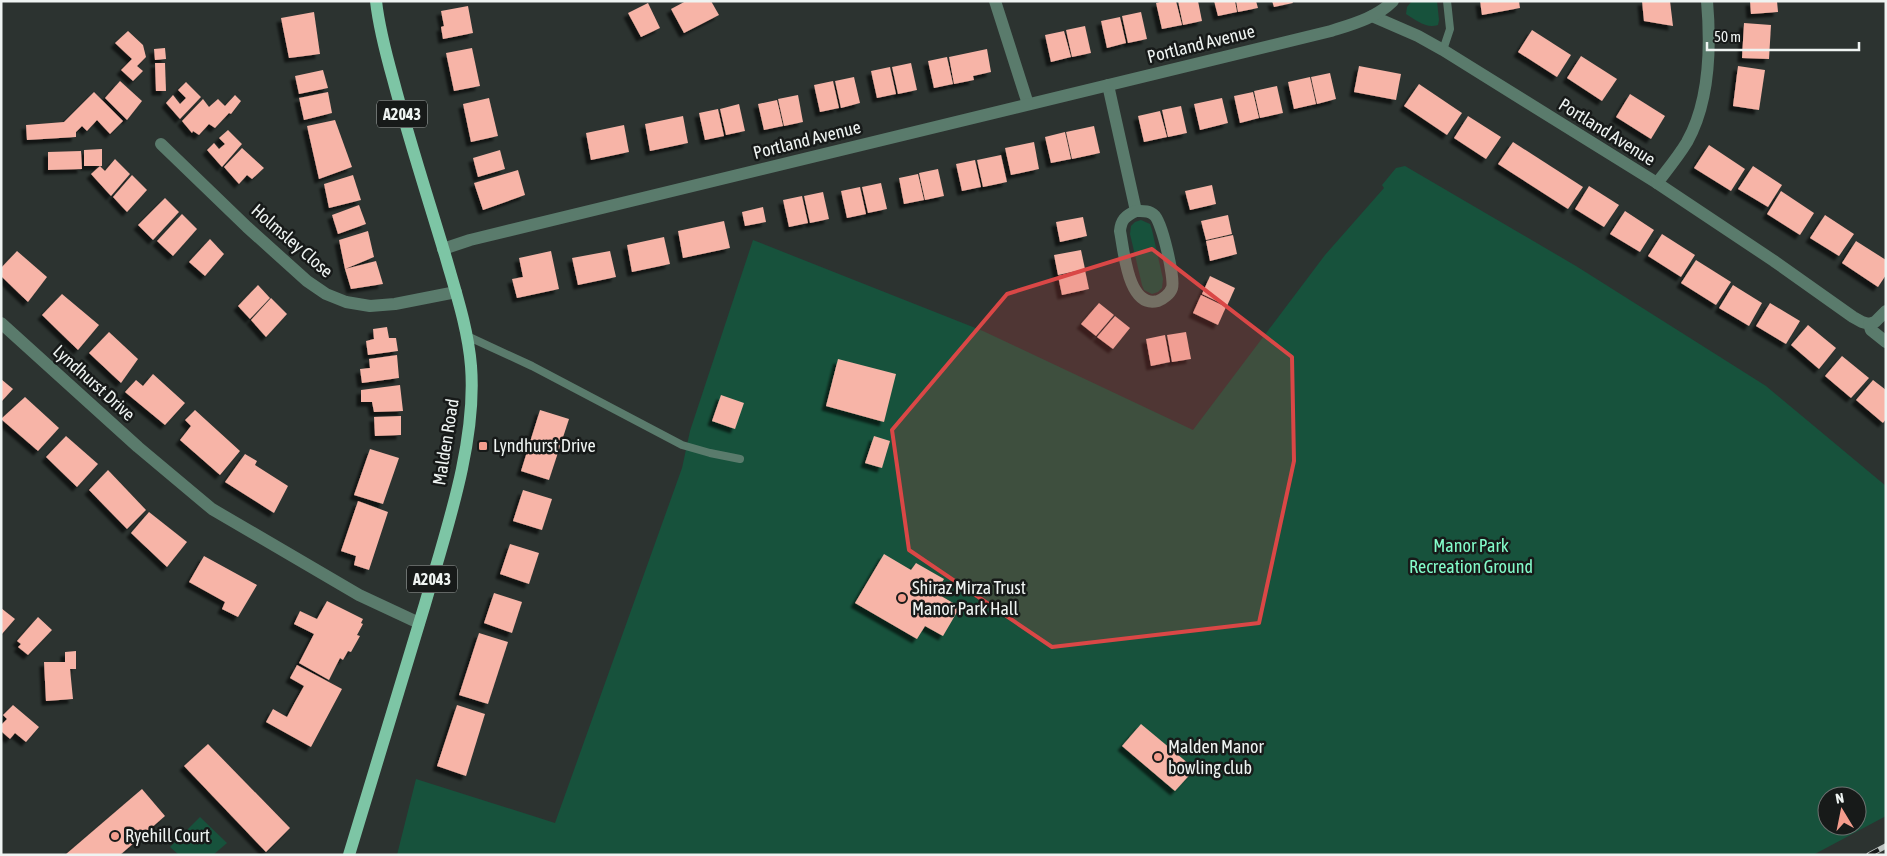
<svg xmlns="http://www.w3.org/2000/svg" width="1887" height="856" font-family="'Asap Condensed',sans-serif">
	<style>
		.green { fill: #17523c; fill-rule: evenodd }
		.building { fill: #f7b4a7; filter: url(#shadow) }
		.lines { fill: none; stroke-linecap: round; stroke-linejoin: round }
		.service { stroke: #5a7b6c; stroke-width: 8 }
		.minor { stroke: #5a7b6c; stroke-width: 12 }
		.primary { stroke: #7dc5a5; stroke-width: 12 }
		.rail-casing { stroke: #bdc3c1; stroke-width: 5.5 }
		.rail { stroke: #171a19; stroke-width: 4; stroke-dasharray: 11; stroke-linecap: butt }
		.marked { fill: #da4746; fill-opacity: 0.2; stroke: #da4746; stroke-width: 4; stroke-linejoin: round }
		.poi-dot { fill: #f49d8d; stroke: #171a19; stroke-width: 2 }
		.labels { text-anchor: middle; stroke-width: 5; stroke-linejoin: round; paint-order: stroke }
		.shield { fill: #171a19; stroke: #aeb3b1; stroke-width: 1 }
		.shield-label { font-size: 16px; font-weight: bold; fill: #eff4f2 }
		.street-label { font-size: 18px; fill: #eff4f2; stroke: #171a19 }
		.poi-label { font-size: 18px; fill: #eff4f2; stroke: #171a19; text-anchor: start }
		.park-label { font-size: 18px; fill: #83fcca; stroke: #171a19 }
	</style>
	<defs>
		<filter id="shadow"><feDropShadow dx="-4.5" dy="4.5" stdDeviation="1" flood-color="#0009"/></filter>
	</defs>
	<rect width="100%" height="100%" fill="#2c3330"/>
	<g class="green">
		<path d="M 1412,1 L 1437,1 L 1439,20 L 1438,25 C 1426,29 1416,20 1406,14 L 1407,7 Z"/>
		<path d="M 1405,166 L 1576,266 L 1766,386 L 1886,486 L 1886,816 L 1813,855 L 397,855 L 416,779 L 555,823 L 682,468 L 690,431 L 753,240 L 983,331 L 1193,430 L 1325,255 L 1384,188 L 1382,185 L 1396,168 ZM 1827,796 L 1857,796 L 1857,826 L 1827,826 Z"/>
		<path d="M 1141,220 L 1150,224 L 1152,230 L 1163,279 L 1162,288 L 1158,292 L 1152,294 L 1144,290 L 1142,285 L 1130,234 L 1131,226 L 1135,222 Z"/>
		<path d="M 200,817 L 227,843 L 213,855 L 179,855 L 170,847 Z"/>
	</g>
	<g class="building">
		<path d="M 686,1 L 711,1 L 719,15 L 684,33 L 671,9 Z"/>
		<path d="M 1163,1 L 1176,1 L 1182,25 L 1162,29 L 1156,3 Z"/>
		<path d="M 1178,1 L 1198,1 L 1202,21 L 1183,25 Z"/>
		<path d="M 1214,1 L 1235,1 L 1237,12 L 1218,16 Z"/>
		<path d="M 1236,1 L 1256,1 L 1258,8 L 1238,12 Z"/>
		<path d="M 1272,1 L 1292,1 L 1293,3 L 1274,7 Z"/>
		<path d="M 1480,1 L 1519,1 L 1520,8 L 1482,15 Z"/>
		<path d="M 1642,1 L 1670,1 L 1673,26 L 1644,21 Z"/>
		<path d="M 1750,1 L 1777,1 L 1778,12 L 1751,14 Z"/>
		<path d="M 648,3 L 660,28 L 641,37 L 628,13 Z"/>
		<path d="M 468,6 L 473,33 L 443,39 L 441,27 L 444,26 L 441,11 Z"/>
		<path d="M 314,12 L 320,54 L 289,58 L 281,18 Z"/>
		<path d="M 1141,12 L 1147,39 L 1128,43 L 1122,16 Z"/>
		<path d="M 1120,17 L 1126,43 L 1107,48 L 1101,21 Z"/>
		<path d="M 1744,23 L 1771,25 L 1769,59 L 1742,58 Z"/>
		<path d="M 1085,26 L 1091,53 L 1072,57 L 1066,30 Z"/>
		<path d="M 1532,30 L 1571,55 L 1557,77 L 1518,52 Z"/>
		<path d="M 128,31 L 143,45 L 146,57 L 137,66 L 143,71 L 133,81 L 121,70 L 132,59 L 115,43 Z"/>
		<path d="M 1064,31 L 1071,57 L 1051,62 L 1045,35 Z"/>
		<path d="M 165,48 L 166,59 L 155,60 L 154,49 Z"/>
		<path d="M 472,48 L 480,86 L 454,91 L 446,53 Z"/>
		<path d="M 987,49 L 991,72 L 973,76 L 974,80 L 954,84 L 949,57 Z"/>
		<path d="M 1581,56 L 1617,79 L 1602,101 L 1567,78 Z"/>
		<path d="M 947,57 L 953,84 L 934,88 L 928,61 Z"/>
		<path d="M 155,63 L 165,63 L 166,91 L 156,91 Z"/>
		<path d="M 911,63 L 917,90 L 898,94 L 892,67 Z"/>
		<path d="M 1359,66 L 1401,74 L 1396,100 L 1354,92 Z"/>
		<path d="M 1738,66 L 1765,70 L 1759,110 L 1733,106 Z"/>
		<path d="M 890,67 L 896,94 L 877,98 L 871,71 Z"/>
		<path d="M 323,70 L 328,88 L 299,94 L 295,76 Z"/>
		<path d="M 1330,73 L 1336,99 L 1317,104 L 1311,77 Z"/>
		<path d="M 854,77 L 860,103 L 841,108 L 835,81 Z"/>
		<path d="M 1310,77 L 1316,104 L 1294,109 L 1288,82 Z"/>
		<path d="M 120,81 L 142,101 L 127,120 L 105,98 Z"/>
		<path d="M 833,81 L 839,108 L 820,112 L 814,85 Z"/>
		<path d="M 186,82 L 201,97 L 180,119 L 166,103 L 173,95 L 180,104 L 186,98 L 178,90 Z"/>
		<path d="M 1419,84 L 1462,113 L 1447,135 L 1404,106 Z"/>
		<path d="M 1277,86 L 1283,113 L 1260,118 L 1254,91 Z"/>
		<path d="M 94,92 L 123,121 L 110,134 L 97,120 L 87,131 L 82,126 L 76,132 L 76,137 L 27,140 L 26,125 L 64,122 Z"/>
		<path d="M 328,92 L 332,113 L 304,120 L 299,98 Z"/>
		<path d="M 1253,92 L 1259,118 L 1240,123 L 1234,96 Z"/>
		<path d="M 1630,94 L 1665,116 L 1651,139 L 1616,117 Z"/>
		<path d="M 235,95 L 241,101 L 231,114 L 229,113 L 215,128 L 209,124 L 199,135 L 193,131 L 192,133 L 182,121 L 203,99 L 209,107 L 218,99 L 225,106 Z"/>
		<path d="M 798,95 L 803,122 L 784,126 L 778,99 Z"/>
		<path d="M 489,98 L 498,136 L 471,142 L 463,104 Z"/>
		<path d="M 1222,98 L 1228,123 L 1200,130 L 1194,104 Z"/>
		<path d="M 777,100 L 783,126 L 764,130 L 758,104 Z"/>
		<path d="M 739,104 L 745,131 L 726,135 L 720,109 Z"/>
		<path d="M 1181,106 L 1187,133 L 1168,137 L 1162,110 Z"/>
		<path d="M 718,109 L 724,136 L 705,140 L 699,113 Z"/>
		<path d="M 1160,111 L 1167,137 L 1144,142 L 1138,116 Z"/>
		<path d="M 683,116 L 688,143 L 650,151 L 645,124 Z"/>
		<path d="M 1468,116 L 1501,137 L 1486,159 L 1454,138 Z"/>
		<path d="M 335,120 L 352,167 L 319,179 L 307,126 Z"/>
		<path d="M 624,125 L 629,152 L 591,160 L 586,133 Z"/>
		<path d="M 1094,126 L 1100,153 L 1072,159 L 1066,132 Z"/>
		<path d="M 228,130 L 242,144 L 222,167 L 207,150 L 214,143 L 219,149 L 225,144 L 219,138 Z"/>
		<path d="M 1065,132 L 1071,159 L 1051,163 L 1045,137 Z"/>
		<path d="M 1034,142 L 1039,169 L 1011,175 L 1005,148 Z"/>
		<path d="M 1513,142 L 1583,187 L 1568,209 L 1498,164 Z"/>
		<path d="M 1709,145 L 1745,169 L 1731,191 L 1694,168 Z"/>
		<path d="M 242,148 L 264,168 L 252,179 L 247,175 L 239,184 L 224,167 Z"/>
		<path d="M 102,149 L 102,166 L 100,166 L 105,171 L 115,159 L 130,174 L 111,196 L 91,174 L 100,166 L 84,166 L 84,150 Z"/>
		<path d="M 500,150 L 505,169 L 478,177 L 473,158 Z"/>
		<path d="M 81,151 L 82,169 L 48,170 L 48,152 Z"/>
		<path d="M 1001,155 L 1007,182 L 983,187 L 977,160 Z"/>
		<path d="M 975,160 L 981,187 L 962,191 L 956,164 Z"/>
		<path d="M 1753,166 L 1782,185 L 1768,207 L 1738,189 Z"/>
		<path d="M 938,169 L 944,196 L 925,200 L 919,173 Z"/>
		<path d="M 518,170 L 525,195 L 483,210 L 474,183 Z"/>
		<path d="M 918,174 L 924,200 L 904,204 L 899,178 Z"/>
		<path d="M 132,175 L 147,190 L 127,212 L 113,197 Z"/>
		<path d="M 353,175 L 361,200 L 329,208 L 324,184 Z"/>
		<path d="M 881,183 L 887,209 L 868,213 L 862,187 Z"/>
		<path d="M 1212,185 L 1216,204 L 1190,210 L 1185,191 Z"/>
		<path d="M 1589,186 L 1619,205 L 1604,227 L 1575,209 Z"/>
		<path d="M 860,187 L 866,214 L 847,218 L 841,191 Z"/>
		<path d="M 1781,191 L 1814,213 L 1800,235 L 1767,214 Z"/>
		<path d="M 823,192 L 829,219 L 810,223 L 804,196 Z"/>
		<path d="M 802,196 L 808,223 L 789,227 L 783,200 Z"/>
		<path d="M 165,198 L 179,212 L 153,240 L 138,225 Z"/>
		<path d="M 359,205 L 366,224 L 338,234 L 332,215 Z"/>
		<path d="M 763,207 L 766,222 L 745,226 L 742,212 Z"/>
		<path d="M 1625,211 L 1654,230 L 1640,252 L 1610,234 Z"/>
		<path d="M 182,214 L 197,229 L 173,256 L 157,241 Z"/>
		<path d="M 1228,215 L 1232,234 L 1206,240 L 1201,221 Z"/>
		<path d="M 1825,215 L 1854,234 L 1839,256 L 1810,238 Z"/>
		<path d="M 1083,217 L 1087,236 L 1060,242 L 1056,222 Z"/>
		<path d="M 724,221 L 730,248 L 683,258 L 678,231 Z"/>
		<path d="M 368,231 L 374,257 L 345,269 L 376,261 L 383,284 L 351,289 L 345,269 L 339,240 Z"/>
		<path d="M 1662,234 L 1695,255 L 1681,277 L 1648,256 Z"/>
		<path d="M 1233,235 L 1237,254 L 1210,261 L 1206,241 Z"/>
		<path d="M 664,237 L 670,264 L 632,272 L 627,245 Z"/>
		<path d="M 210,239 L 224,254 L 205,276 L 189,262 Z"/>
		<path d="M 1856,241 L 1886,260 L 1886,275 L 1878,287 L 1842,263 Z"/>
		<path d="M 1081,250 L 1085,269 L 1058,275 L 1054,255 Z"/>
		<path d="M 17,251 L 47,277 L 28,302 L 1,276 L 1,268 Z"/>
		<path d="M 551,251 L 559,289 L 517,298 L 512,279 L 523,277 L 519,258 Z"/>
		<path d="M 610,251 L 616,277 L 578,285 L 572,258 Z"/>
		<path d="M 1696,260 L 1731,282 L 1716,305 L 1681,283 Z"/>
		<path d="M 1085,270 L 1089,289 L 1062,295 L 1058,276 Z"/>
		<path d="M 1210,276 L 1235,288 L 1227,306 L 1202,294 Z"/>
		<path d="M 258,285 L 270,298 L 250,319 L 238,306 Z"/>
		<path d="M 1733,285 L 1762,303 L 1749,326 L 1719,308 Z"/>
		<path d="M 62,294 L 99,325 L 78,350 L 42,315 Z"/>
		<path d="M 1201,295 L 1226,307 L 1218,325 L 1193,313 Z"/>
		<path d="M 271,298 L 287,314 L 266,337 L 251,320 Z"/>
		<path d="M 1099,303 L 1114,315 L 1096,336 L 1081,324 Z"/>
		<path d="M 1770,303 L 1800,321 L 1786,344 L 1756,326 Z"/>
		<path d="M 1115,316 L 1130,328 L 1113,349 L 1097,337 Z"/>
		<path d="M 1808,325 L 1836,348 L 1819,369 L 1791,345 Z"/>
		<path d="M 387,327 L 389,338 L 396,338 L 398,351 L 368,355 L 366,341 L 374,339 L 373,329 Z"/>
		<path d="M 109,332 L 138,359 L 121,383 L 89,353 Z"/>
		<path d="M 1186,332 L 1191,359 L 1172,362 L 1167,335 Z"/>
		<path d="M 1165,335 L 1170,362 L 1151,366 L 1146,339 Z"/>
		<path d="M 397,355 L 399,378 L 362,383 L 360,369 L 370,368 L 369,359 Z"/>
		<path d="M 1842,356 L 1869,378 L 1851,398 L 1825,376 Z"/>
		<path d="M 838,359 L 896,374 L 884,422 L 826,406 Z"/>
		<path d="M 153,374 L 185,403 L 165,425 L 125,392 L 136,380 L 143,386 Z"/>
		<path d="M 1,379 L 13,389 L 1,402 Z"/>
		<path d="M 1873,380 L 1886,390 L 1886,419 L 1883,423 L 1856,400 Z"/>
		<path d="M 400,385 L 403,411 L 374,412 L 372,402 L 361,402 L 361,390 Z"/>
		<path d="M 721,395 L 744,403 L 735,429 L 712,421 Z"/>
		<path d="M 25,397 L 59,428 L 38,451 L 1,419 Z"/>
		<path d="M 195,410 L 240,451 L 220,475 L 180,440 L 191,426 L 185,420 Z"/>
		<path d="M 540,410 L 569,419 L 549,480 L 521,471 Z"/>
		<path d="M 401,416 L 401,435 L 375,436 L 374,417 Z"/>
		<path d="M 66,436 L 98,464 L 77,487 L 46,457 Z"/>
		<path d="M 874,436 L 890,441 L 882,468 L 865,463 Z"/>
		<path d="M 370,449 L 399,458 L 383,504 L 354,495 Z"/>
		<path d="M 245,454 L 257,461 L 255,465 L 288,486 L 274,513 L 225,482 Z"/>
		<path d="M 108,470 L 146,510 L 127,529 L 89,490 Z"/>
		<path d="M 523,490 L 552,499 L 542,530 L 513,521 Z"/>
		<path d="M 358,501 L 388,512 L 369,570 L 354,565 L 356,556 L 341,551 Z"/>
		<path d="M 149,512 L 187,542 L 167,567 L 131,533 Z"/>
		<path d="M 510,544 L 539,553 L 529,584 L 500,574 Z"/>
		<path d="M 884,554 L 911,570 L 916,563 L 944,579 L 936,593 L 960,607 L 943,636 L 925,626 L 917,639 L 855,603 Z"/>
		<path d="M 204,556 L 257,585 L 238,617 L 222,609 L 225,602 L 189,582 Z"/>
		<path d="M 494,593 L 522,602 L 512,633 L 484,623 Z"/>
		<path d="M 327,601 L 363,619 L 361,623 L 363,624 L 357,635 L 360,636 L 351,652 L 348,651 L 343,660 L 340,658 L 329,680 L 299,663 L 314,634 L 294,624 L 300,611 L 317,619 Z"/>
		<path d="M 1,608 L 15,619 L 1,635 Z"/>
		<path d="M 38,617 L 52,630 L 28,655 L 18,647 L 21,644 L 17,641 Z"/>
		<path d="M 479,633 L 508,642 L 488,704 L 459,695 Z"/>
		<path d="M 76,651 L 76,669 L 70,669 L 73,699 L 46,701 L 44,662 L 65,662 L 65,652 Z"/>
		<path d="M 297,665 L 342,689 L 311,747 L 266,722 L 273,709 L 287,717 L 295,702 L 304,686 L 290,678 Z"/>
		<path d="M 13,705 L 39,727 L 26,742 L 15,733 L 10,739 L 1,731 L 1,725 L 7,719 L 3,715 Z"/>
		<path d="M 457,705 L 485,714 L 466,776 L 437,766 Z"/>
		<path d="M 1141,724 L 1195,769 L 1175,791 L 1122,746 Z"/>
		<path d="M 208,744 L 290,828 L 266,852 L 184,766 Z"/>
		<path d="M 142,789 L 165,816 L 120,855 L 65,855 Z"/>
	</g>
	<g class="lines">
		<g class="service">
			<path d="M 1443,50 L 1450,29 L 1447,1"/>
			<path d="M 467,336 L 532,366 L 682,445 L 710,453 L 740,459"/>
		</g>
		<g class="minor">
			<path d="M 995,1 L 1028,104"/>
			<path d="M 1372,16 L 1418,36 L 1443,50 L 1657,183 L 1774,261 L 1853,317 L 1862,322 L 1869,324 L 1871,330 L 1886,342"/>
			<path d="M 1108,85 L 1136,211"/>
			<path d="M 161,144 L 247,227 L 307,281 L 326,294 L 346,302 L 370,306 L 395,304 L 456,292"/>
			<path d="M 1657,183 C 1667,170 1678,157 1687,142 C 1710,101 1711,47 1707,1"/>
			<path d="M 1136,211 C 1142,211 1149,210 1154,215 C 1162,221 1175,279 1172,288 C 1170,294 1163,299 1158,301 C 1128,309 1124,251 1120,231 C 1121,220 1125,216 1136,211 Z"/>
			<path d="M 443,249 L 470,240 L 1331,31 C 1353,24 1376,18 1393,1"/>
			<path d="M 1,323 L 138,447 L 212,509 L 359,595 L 419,623"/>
			<path d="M 1869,324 L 1875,322 L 1886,311"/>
		</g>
		<path class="primary" d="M 349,855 C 374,771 400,688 425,604 C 446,531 477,442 471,366 C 468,329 456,293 446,258 C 428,198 409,140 393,79 C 386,54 379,28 376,1"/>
		<defs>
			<path id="rail" d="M 1869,855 L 1886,846"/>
		</defs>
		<use href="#rail" class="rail-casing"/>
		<use href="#rail" class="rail"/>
	</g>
	<path class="marked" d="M 1152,249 L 1292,357 L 1294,461 L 1259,623 L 1052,647 L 909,550 L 892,430 L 1007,294 Z"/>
	<g class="poi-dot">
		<rect x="478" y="441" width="10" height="10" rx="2.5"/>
		<circle cx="902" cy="598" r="5"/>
		<circle cx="1158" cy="757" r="5"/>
		<circle cx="115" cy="836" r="5"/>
	</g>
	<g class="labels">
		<g class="shield">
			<rect x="377" y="100.5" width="50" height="27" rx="4"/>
			<rect x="407" y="565.5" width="50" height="27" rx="4"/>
		</g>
		<g class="shield-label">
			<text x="402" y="120">A2043</text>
			<text x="432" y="585">A2043</text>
		</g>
		<g class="street-label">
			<text transform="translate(1201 44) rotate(-14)" y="6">Portland Avenue</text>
			<text transform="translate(1607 132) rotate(32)" y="6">Portland Avenue</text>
			<text transform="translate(807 140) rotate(-14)" y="6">Portland Avenue</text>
			<text transform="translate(292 241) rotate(41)" y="6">Holmsley Close</text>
			<text transform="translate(94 383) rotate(42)" y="6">Lyndhurst Drive</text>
			<text transform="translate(446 442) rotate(-81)" y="6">Malden Road</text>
		</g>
		<g class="poi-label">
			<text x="493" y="452">Lyndhurst Drive</text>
			<text x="912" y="594">Shiraz Mirza Trust<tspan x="912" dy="21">Manor Park Hall</tspan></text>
			<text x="1168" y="753">Malden Manor<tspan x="1168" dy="21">bowling club</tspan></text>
			<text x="125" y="842">Ryehill Court</text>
		</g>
		<g class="park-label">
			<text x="1471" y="552">Manor Park<tspan x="1471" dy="21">Recreation Ground</tspan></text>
		</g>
	</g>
	<rect width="1887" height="856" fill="none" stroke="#eff4f2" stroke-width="5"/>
	<g transform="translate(1842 811) rotate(350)"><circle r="24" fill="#171a19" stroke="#6d7170"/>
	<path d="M0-4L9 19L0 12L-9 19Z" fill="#f49d8d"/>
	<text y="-8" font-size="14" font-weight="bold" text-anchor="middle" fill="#eff4f2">N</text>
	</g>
	<path d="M1707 42v8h152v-8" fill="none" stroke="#eff4f2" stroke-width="2.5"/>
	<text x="1714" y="42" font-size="15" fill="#eff4f2" stroke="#171a19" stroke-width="4" paint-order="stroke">50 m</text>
</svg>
